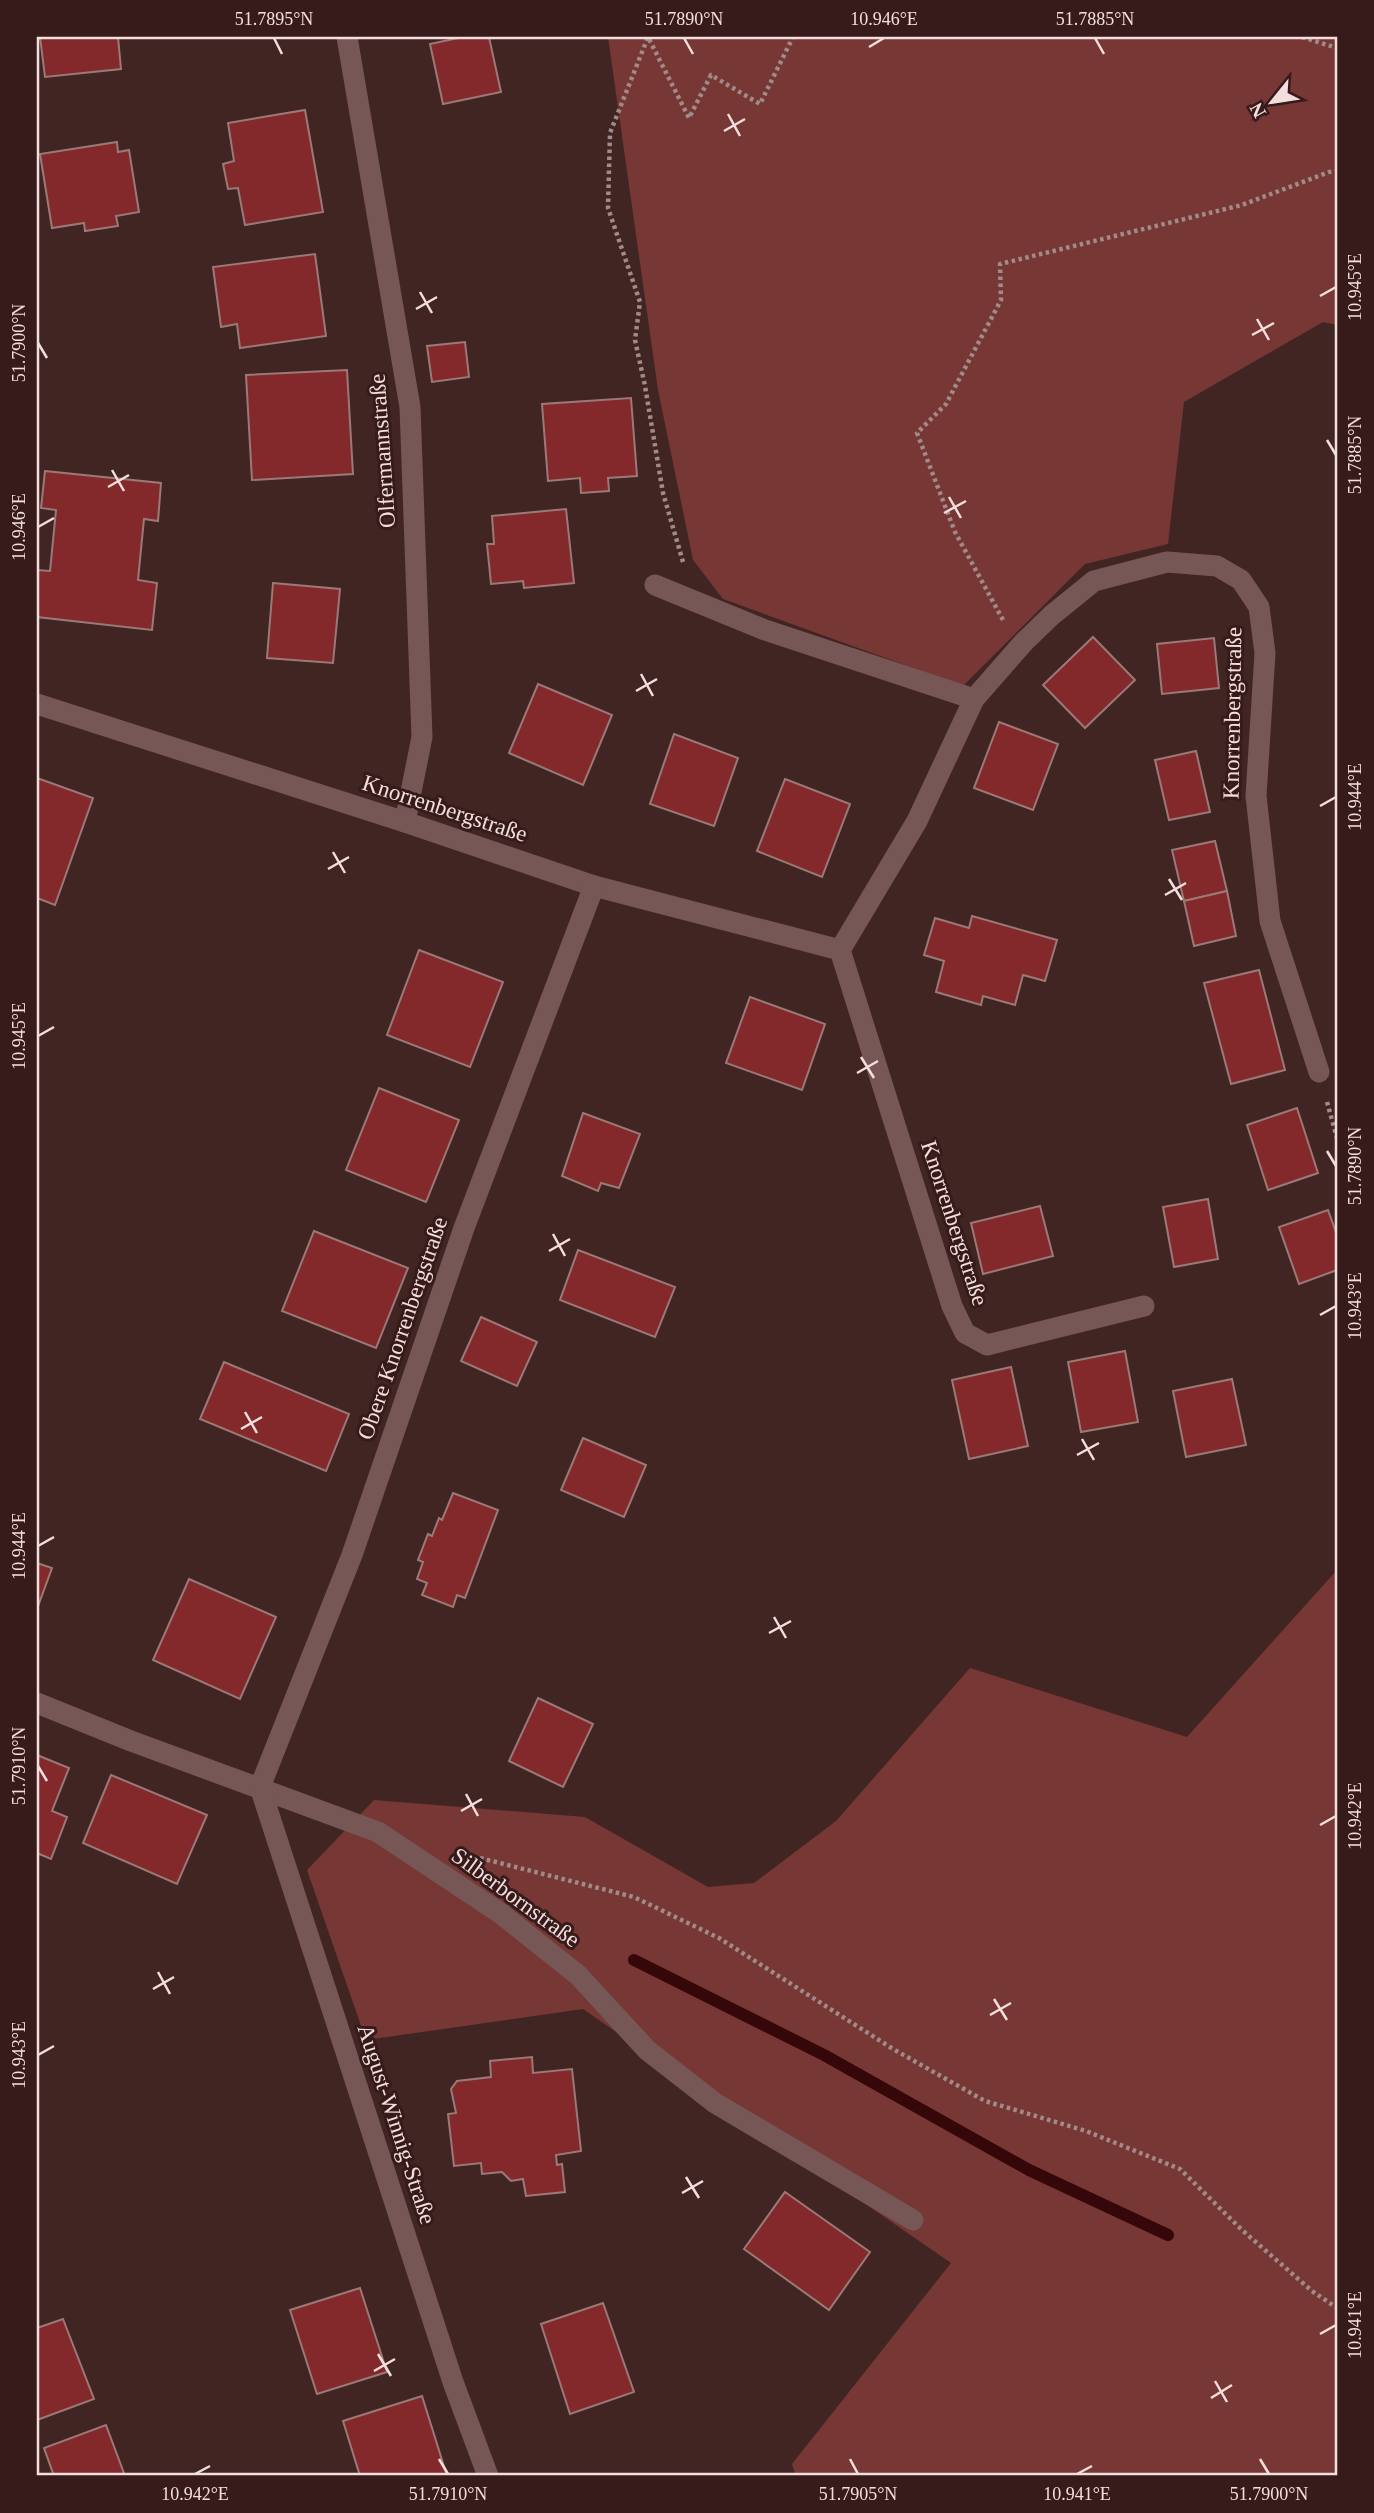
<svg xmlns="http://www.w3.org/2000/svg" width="1374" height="2513" font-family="'Times New Roman',serif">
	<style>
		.green { fill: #763735 }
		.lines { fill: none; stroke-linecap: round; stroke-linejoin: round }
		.stream { stroke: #360709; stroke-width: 12 }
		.building { fill: #83292b; stroke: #9a7976; stroke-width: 2 }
		.path { stroke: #a18a88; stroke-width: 4.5; stroke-dasharray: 3.5 3.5; stroke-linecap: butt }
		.lane { stroke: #775755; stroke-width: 21 }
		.street { stroke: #775755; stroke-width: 21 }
		.ticks { fill: none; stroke: #f2dfdd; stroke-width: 2.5 }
		.labels { text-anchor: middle; stroke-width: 6; stroke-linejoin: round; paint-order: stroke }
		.street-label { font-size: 23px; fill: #f2dfdd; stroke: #361b1a }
		.neatline { fill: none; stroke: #f2dfdd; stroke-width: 2.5 }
		.ticks-label { font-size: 18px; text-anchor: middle; fill: #f2dfdd }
	</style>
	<rect width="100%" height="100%" fill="#412523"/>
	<g class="green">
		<path d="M 608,37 L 1337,37 L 1337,325 L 1323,322 L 1184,402 L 1168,544 L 1085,564 L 963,686 L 723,599 L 693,560 L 658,390 Z"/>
		<path d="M 1337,1570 L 1337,2476 L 796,2476 L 792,2464 L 951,2263 L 583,2009 L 366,2040 L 307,1870 L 374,1800 L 585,1817 L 708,1887 L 754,1883 L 836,1821 L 970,1668 L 1187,1737 Z"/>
	</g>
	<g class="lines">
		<path class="stream" d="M 634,1960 L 824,2055 L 1029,2170 L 1168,2235"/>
	</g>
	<g class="building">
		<path d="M 40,37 L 118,37 L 121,69 L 45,77 Z"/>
		<path d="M 463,37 L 489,37 L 501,92 L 443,104 L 430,44 Z"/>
		<path d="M 305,110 L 323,212 L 245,225 L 238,188 L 228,189 L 223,164 L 234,161 L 228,123 Z"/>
		<path d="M 117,142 L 118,152 L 129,150 L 139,212 L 116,216 L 118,226 L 85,231 L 84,223 L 52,228 L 40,154 Z"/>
		<path d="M 315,254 L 326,336 L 240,348 L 237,324 L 221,327 L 213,267 Z"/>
		<path d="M 465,342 L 469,377 L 432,382 L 427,346 Z"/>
		<path d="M 347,370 L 353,474 L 252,480 L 246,375 Z"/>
		<path d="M 631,398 L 637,476 L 608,478 L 609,491 L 581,493 L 580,478 L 548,481 L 542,404 Z"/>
		<path d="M 45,471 L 161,483 L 158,521 L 144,519 L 138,580 L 157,583 L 152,630 L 37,617 L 37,570 L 50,571 L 56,510 L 41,508 Z"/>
		<path d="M 566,509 L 574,583 L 524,588 L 523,581 L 491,584 L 487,544 L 494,544 L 492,516 Z"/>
		<path d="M 273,583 L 340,589 L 333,663 L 267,658 Z"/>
		<path d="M 1093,637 L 1135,680 L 1085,728 L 1043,685 Z"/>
		<path d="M 1214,638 L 1219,688 L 1162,694 L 1157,644 Z"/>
		<path d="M 538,684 L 612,715 L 583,785 L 509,753 Z"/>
		<path d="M 999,722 L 1058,744 L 1033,810 L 974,788 Z"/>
		<path d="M 674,734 L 738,758 L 714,826 L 650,804 Z"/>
		<path d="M 1196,751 L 1210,812 L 1169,820 L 1155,760 Z"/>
		<path d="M 37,778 L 93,798 L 55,905 L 37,898 Z"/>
		<path d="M 785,779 L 850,804 L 822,877 L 757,851 Z"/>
		<path d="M 1215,841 L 1227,891 L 1184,901 L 1172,850 Z"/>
		<path d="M 1227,891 L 1236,936 L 1194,946 L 1184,901 Z"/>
		<path d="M 972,916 L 1057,940 L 1045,981 L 1023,975 L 1015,1005 L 983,996 L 981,1005 L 936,992 L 944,961 L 924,955 L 935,918 L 969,928 Z"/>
		<path d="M 419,950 L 503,982 L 470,1067 L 387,1035 Z"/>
		<path d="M 1259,970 L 1285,1070 L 1231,1084 L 1204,983 Z"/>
		<path d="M 750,997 L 825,1024 L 802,1090 L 726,1063 Z"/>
		<path d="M 379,1088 L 459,1120 L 426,1202 L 346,1170 Z"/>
		<path d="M 1297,1108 L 1318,1173 L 1268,1190 L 1247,1125 Z"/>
		<path d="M 583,1113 L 640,1134 L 619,1188 L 601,1183 L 598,1191 L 562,1176 Z"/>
		<path d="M 1208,1199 L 1218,1259 L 1174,1267 L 1163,1207 Z"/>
		<path d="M 1040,1206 L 1053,1256 L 983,1274 L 971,1223 Z"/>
		<path d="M 1328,1210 L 1337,1235 L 1337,1270 L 1299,1284 L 1279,1227 Z"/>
		<path d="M 314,1231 L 408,1268 L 376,1348 L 282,1311 Z"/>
		<path d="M 578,1250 L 675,1287 L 655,1337 L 560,1300 Z"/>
		<path d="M 481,1317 L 537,1342 L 517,1386 L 461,1361 Z"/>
		<path d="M 1125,1351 L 1138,1422 L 1081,1432 L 1068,1362 Z"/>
		<path d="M 224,1362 L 349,1414 L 326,1471 L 200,1419 Z"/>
		<path d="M 1011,1367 L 1028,1446 L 969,1459 L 952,1380 Z"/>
		<path d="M 1232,1379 L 1246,1445 L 1186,1457 L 1173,1391 Z"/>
		<path d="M 583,1438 L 646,1465 L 624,1517 L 561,1490 Z"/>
		<path d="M 453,1493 L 498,1510 L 465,1598 L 457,1595 L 453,1607 L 422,1595 L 427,1583 L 417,1579 L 423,1562 L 418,1560 L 428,1534 L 432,1536 L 439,1518 L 442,1520 Z"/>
		<path d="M 37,1563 L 52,1568 L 37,1609 Z"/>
		<path d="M 189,1579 L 276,1617 L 240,1699 L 153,1660 Z"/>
		<path d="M 538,1698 L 593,1724 L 563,1787 L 509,1761 Z"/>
		<path d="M 37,1755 L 69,1768 L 52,1811 L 67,1817 L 51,1859 L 37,1853 Z"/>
		<path d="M 111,1775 L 207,1815 L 177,1884 L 83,1843 Z"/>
		<path d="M 532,2057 L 533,2073 L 572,2069 L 581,2151 L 556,2155 L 557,2165 L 562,2164 L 565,2192 L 526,2196 L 523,2179 L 511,2181 L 502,2172 L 482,2174 L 481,2163 L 454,2166 L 448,2114 L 456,2113 L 451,2089 L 457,2081 L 491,2077 L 490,2061 Z"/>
		<path d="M 785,2192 L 870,2252 L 829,2310 L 744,2249 Z"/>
		<path d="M 360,2288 L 387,2372 L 317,2394 L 290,2310 Z"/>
		<path d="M 603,2303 L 634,2392 L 570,2414 L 541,2324 Z"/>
		<path d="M 63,2319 L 94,2399 L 37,2420 L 37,2328 Z"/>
		<path d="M 422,2396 L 447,2476 L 360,2476 L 343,2421 Z"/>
		<path d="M 106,2425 L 125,2476 L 54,2476 L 44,2448 Z"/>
	</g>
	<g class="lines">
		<g class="path">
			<path d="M 1302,37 L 1337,48"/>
			<path d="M 683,562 L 663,493 L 645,386 L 635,340 L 640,302 L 608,208 L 610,133 L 648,37 L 689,118 L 711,75 L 760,104 L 793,37"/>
			<path d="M 1003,620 L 955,532 L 917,433 L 946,404 L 1001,300 L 1000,264 L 1242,205 L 1329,172 L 1337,171"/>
			<path d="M 1327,1102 L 1337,1138"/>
			<path d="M 480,1858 L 634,1897 L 719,1938 L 893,2049 L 985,2101 L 1086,2131 L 1180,2169 L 1242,2230 L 1312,2291 L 1337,2308"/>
		</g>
		<path class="lane" d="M 655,585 L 765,630 L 974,699"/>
		<g class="street">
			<path d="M 347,37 L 410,407 L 422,737 L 405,822"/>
			<path d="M 37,704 L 405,822 L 594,886 L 840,950"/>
			<path d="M 1144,1306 L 987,1345 L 965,1333 L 952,1306 L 840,950 L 917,821 L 974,699 L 1024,642 L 1052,615 L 1094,581 L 1167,562 L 1217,566 L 1241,580 L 1259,607 L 1265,653 L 1256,796 L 1270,921 L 1319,1072"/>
			<path d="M 37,1703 L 131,1741 L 378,1832 L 500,1913 L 578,1975 L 647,2050 L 715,2103 L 913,2220"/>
			<path d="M 260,1787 L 352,1555 L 464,1228 L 594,886"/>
			<path d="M 260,1787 L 453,2382 L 488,2476"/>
		</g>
	</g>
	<path class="ticks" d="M 274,38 L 282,54M 684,38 L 693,54M 1095,38 L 1104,54M 869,47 L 884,38M 728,114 L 740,136M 724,131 L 745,119M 420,292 L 432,313M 1320,296 L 1336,287M 416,309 L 437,297M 1257,319 L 1269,340M 1252,335 L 1274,323M 38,343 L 47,358M 1327,440 L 1336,455M 112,470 L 124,491M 108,487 L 129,475M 949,497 L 961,518M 944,513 L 966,501M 38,527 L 54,518M 641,674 L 653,696M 636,691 L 657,679M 1320,806 L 1336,797M 333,852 L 345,873M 328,869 L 349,857M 1169,879 L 1182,900M 1165,895 L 1186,883M 38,1036 L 54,1027M 861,1057 L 874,1078M 857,1073 L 878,1061M 1327,1151 L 1336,1166M 553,1234 L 565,1256M 549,1251 L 570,1239M 1320,1315 L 1336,1306M 245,1412 L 257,1433M 241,1429 L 262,1417M 1082,1439 L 1094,1460M 1077,1455 L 1099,1443M 38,1546 L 54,1537M 774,1617 L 786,1638M 769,1633 L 791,1621M 38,1766 L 47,1781M 466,1794 L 478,1816M 461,1811 L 482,1799M 1320,1825 L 1336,1816M 158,1972 L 170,1994M 153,1989 L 174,1977M 994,1999 L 1007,2020M 990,2015 L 1011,2003M 38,2055 L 54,2046M 686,2177 L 699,2198M 682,2193 L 703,2181M 1320,2334 L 1336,2325M 378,2354 L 391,2376M 374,2371 L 395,2359M 1215,2381 L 1227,2402M 1211,2398 L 1232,2385M 439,2459 L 448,2474M 850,2459 L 858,2474M 1260,2459 L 1269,2474M 195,2474 L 210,2466M 1077,2474 L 1092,2466"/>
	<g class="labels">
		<g class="street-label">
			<text transform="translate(382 451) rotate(-94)" y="8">Olfermannstraße</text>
			<text transform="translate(1232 713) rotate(-89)" y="8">Knorrenbergstraße</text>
			<text transform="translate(445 808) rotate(18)" y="8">Knorrenbergstraße</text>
			<text transform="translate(955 1223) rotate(72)" y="8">Knorrenbergstraße</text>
			<text transform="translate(402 1328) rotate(-71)" y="8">Obere Knorrenbergstraße</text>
			<text transform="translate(516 1897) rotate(36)" y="8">Silberbornstraße</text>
			<text transform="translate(397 2124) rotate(72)" y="8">August-Winnig-Straße</text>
		</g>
	</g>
	<rect width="1374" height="2513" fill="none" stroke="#361b1a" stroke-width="77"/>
	<g transform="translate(1272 102) rotate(240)" stroke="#361b1a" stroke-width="5" paint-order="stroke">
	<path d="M0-5L12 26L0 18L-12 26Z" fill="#f2dfdd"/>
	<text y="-10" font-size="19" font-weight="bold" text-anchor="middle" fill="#f2dfdd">N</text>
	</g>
	<rect x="38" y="38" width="1298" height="2436" class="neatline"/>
	<g class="ticks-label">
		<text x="274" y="25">51.7895°N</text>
		<text x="684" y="25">51.7890°N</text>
		<text x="884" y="25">10.946°E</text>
		<text x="1095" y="25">51.7885°N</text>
		<text transform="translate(1355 287) rotate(-90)" y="6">10.945°E</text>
		<text transform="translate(19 343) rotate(-90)" y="6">51.7900°N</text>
		<text transform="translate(1355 455) rotate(-90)" y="6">51.7885°N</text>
		<text transform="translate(19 527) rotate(-90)" y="6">10.946°E</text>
		<text transform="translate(1355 797) rotate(-90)" y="6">10.944°E</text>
		<text transform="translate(19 1036) rotate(-90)" y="6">10.945°E</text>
		<text transform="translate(1355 1166) rotate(-90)" y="6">51.7890°N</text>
		<text transform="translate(1355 1306) rotate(-90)" y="6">10.943°E</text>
		<text transform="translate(19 1546) rotate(-90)" y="6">10.944°E</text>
		<text transform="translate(19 1766) rotate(-90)" y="6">51.7910°N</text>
		<text transform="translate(1355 1816) rotate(-90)" y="6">10.942°E</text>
		<text transform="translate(19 2055) rotate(-90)" y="6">10.943°E</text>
		<text transform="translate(1355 2325) rotate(-90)" y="6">10.941°E</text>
		<text x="195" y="2500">10.942°E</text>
		<text x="448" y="2500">51.7910°N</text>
		<text x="858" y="2500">51.7905°N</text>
		<text x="1077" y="2500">10.941°E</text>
		<text x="1269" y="2500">51.7900°N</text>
	</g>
</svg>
